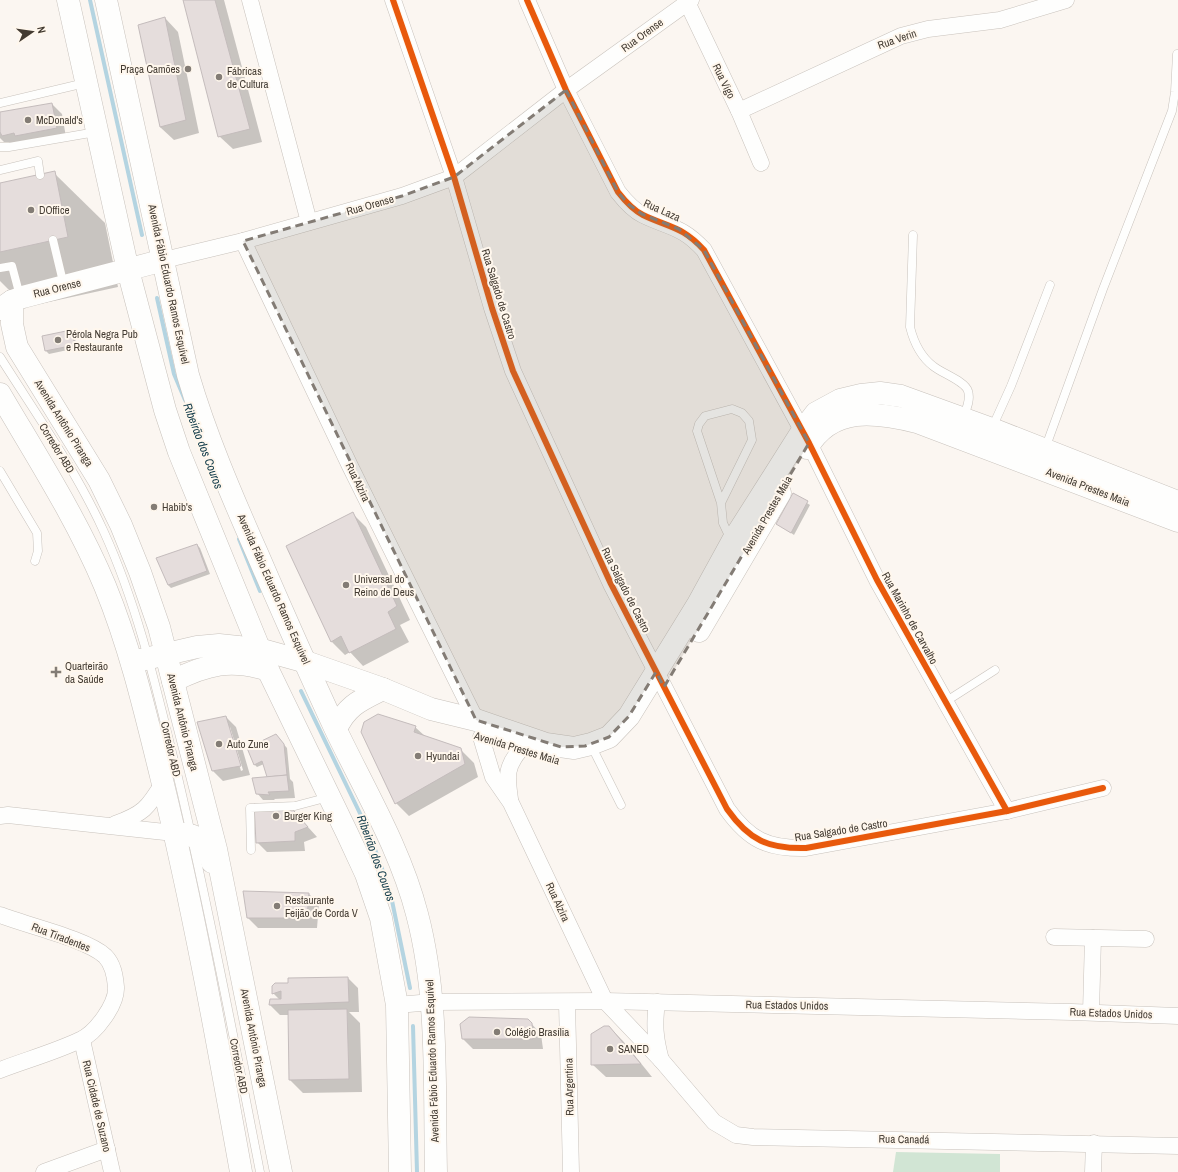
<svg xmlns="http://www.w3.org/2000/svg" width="1178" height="1172" font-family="'Archivo Narrow',sans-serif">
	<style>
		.green { fill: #d1e5d4 }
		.shadow { fill: #0003; fill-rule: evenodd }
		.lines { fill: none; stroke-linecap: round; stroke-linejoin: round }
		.stream { stroke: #b4d4e1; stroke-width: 4 }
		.building { fill: #e5dddc; stroke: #c4bcbc }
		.lane-casing { stroke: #c8c2bc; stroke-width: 9 }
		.street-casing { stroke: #c8c2bc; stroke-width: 17 }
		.secondary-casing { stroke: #c8c2bc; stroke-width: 23 }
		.primary-casing { stroke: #c8c2bc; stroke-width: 23 }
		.lane { stroke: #fefefd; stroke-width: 8 }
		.street { stroke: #fefefd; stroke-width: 16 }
		.secondary { stroke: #fefefd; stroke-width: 22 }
		.primary { stroke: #fefefd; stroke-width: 22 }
		.cycleway-casing { stroke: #fff7ed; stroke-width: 8 }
		.cycleway { stroke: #e8590c; stroke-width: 6 }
		.marked { fill: #837c75; fill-opacity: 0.2; stroke: #837c75; stroke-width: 3; stroke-dasharray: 8 5; stroke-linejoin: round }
		.poi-dot { fill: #837c75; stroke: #fff7ed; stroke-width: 1.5 }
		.labels { text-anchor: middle; stroke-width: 4; stroke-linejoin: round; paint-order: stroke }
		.street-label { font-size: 11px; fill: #433b32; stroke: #fff7ed }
		.poi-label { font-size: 11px; fill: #433b32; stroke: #fff7ed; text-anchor: start }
		.water-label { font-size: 12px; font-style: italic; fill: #103a49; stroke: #fff7ed }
	</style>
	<rect width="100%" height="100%" fill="#fbf6f1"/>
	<path class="green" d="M 896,1152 L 1000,1154 L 1000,1172 L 893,1172 Z"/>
	<g class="shadow">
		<path d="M 185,0 L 224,0 L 262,142 L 233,149 L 219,136 Z"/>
		<path d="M 165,18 L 178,32 L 199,133 L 174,140 L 160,127 Z"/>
		<path d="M 52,104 L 62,114 L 66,137 L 13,145 L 9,142 L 4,142 L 0,138 L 0,113 Z"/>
		<path d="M 54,173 L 105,223 L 118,287 L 26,307 L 0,281 L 0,184 Z"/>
		<path d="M 71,331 L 74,334 L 77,348 L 49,354 L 46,351 Z"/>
		<path d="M 794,495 L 810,505 L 794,535 L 778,524 Z"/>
		<path d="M 353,514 L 366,527 L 410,620 L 400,625 L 409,642 L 363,666 L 350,652 L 345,655 L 332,642 L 287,547 Z"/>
		<path d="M 197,545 L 200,548 L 210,574 L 171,588 L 168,585 Z"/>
		<path d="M 226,717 L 236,727 L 250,775 L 223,781 L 213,771 ZM 228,727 L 230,727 L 243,770 L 241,771 Z"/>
		<path d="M 415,727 L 426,737 L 460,749 L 474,763 L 478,777 L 409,816 L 396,803 Z"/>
		<path d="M 279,739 L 287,748 L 290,779 L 293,782 L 295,798 L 274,799 L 275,800 L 263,800 L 257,793 L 269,777 L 264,764 L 257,767 L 254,764 Z"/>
		<path d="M 298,816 L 317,837 L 304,842 L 305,851 L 267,852 L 257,842 Z"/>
		<path d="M 244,892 L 309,894 L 319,904 L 317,928 L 258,928 L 248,918 Z"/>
		<path d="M 348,978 L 358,988 L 359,1012 L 349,1012 L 360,1023 L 362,1092 L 303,1093 L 290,1080 L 289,1015 L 280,1015 L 270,1005 L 271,1000 L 280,1000 L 273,993 L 273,987 Z"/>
		<path d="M 528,1020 L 541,1034 L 543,1049 L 473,1049 L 463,1039 Z"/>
		<path d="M 609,1027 L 623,1041 L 652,1077 L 606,1077 L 592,1064 Z"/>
	</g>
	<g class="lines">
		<g class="stream">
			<path d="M 90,0 L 142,235"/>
			<path d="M 157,298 L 174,374 L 185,400"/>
			<path d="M 239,539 L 260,591"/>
			<path d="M 301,691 L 368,830 L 390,891 L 410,988"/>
			<path d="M 413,1026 L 417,1172"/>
		</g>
	</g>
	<g class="building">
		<path d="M 183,0 L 215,0 L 250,129 L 218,137 Z"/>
		<path d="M 165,17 L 186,120 L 160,127 L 138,25 Z"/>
		<path d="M 52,103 L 57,128 L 15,136 L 14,133 L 2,136 L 0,132 L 0,112 Z"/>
		<path d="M 55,171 L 68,237 L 0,252 L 0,183 Z"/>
		<path d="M 71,330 L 75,345 L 45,351 L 42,336 Z"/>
		<path d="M 793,493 L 808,501 L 791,533 L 776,524 Z"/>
		<path d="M 353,512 L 397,606 L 388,612 L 396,629 L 349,653 L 341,636 L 331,642 L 286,546 Z"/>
		<path d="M 197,544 L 207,571 L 168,585 L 156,558 Z"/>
		<path d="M 378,714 L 416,726 L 414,732 L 461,748 L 465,764 L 395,804 L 361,732 L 364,722 Z"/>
		<path d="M 226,716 L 241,766 L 212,771 L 197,722 Z"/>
		<path d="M 276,734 L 284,744 L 287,775 L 267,777 L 262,761 L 254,765 L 247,748 Z"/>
		<path d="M 287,775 L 289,791 L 268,792 L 270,795 L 256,794 L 252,778 Z"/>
		<path d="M 254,804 L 288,804 L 308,827 L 295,832 L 295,841 L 256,843 Z"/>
		<path d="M 243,891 L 309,893 L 307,918 L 247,918 Z"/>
		<path d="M 348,977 L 349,1002 L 269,1005 L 270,999 L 281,999 L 281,991 L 272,994 L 272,986 L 275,983 L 288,983 L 288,978 Z"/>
		<path d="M 347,1009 L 349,1079 L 289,1080 L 288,1010 Z"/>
		<path d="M 469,1017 L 528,1019 L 532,1023 L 533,1039 L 462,1039 L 460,1024 Z"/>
		<path d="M 604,1026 L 609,1026 L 641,1064 L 591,1065 L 591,1034 Z"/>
	</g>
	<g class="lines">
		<defs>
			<g id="lane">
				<path d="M 0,103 L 85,83"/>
				<path d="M 0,147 L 9,147 L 96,132"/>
				<path d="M 0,170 L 38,161 L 40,175"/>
				<path d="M 913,235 L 910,327 C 914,343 920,356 933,366 C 941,373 965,381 968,391 C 971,400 966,410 963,418"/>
				<path d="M 53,240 L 64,286"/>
				<path d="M 0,268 L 12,266 L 20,296"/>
				<path d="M 0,357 C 36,414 76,470 104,532 C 139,609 157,691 177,773 C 208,905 234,1038 260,1172"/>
				<path d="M 992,428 L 1011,386 L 1050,285"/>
				<path d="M 1045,449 L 1103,289 L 1172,111 L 1175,92 L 1177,54"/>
				<path d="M 0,471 L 37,533 L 38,551 L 35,561"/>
				<path d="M 721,503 L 752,440 L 749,421 L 742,413 L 732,409 L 705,416 L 699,424 L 697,431 L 721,503 L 723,523 L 731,540"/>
				<path d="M 945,702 L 995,670"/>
				<path d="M 591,745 L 621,805"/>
				<path d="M 251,850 L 250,808 L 295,806 L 329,797"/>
			</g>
			<g id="street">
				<path d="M 250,0 L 309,222"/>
				<path d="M 393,0 L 454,177 L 492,308 L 513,371 L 611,584 L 727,809 C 749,840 768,849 806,848 L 1007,811 L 1103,788"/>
				<path d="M 527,0 L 566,90 L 618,192 C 625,201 633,210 643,215 C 670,228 682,226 704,250 L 809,443 L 877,580 L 1007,811"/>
				<path d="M 686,0 L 739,111 L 761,163"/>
				<path d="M 739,111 L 901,36 L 928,29 L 1000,20 L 1066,0"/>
				<path d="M 243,241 L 350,466 L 476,720"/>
				<path d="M 164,260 L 243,241 L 402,196 L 454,177 L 566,90 L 691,0"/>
				<path d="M 481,737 L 493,777 L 511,803 L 605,1001 L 662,1061 L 714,1122 L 736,1135 L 753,1137 L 1178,1146"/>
				<path d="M 510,799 C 507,777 505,768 520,750"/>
				<path d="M 0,816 L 8,815 L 174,833"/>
				<path d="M 115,824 C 143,814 148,808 163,783"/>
				<path d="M 0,915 C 25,925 87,939 105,956 C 113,964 115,975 116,987 C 117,1004 96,1033 80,1040 C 55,1052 26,1060 0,1070"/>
				<path d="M 1054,937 L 1146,939"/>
				<path d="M 657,1002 C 654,1025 655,1038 661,1060"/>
				<path d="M 567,1003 L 571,1172"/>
				<path d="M 397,1005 L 432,1002 L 605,1001 L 1072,1012 L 1178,1016"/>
				<path d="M 1091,1012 L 1093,938"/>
				<path d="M 82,1040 L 112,1172"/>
				<path d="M 44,1172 L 107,1149"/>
				<path d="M 1093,1172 L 1094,1143"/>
			</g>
			<g id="secondary">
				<path d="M 12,301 L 12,324 L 17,347 L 99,480 L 121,525 L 140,572 L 159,627 L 216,849 L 281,1172"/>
				<path d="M 0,309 L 12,301 L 23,297 L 164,260"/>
				<path d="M 0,394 C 37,457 77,519 105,586 C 130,647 145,711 161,776 C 193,907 217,1039 241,1172"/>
				<path d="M 174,833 C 198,835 205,838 212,862"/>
			</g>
			<g id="primary">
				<path d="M 68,0 L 128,270 L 165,410 L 179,452 L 268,670 L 347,833 L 366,874 L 381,918 L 397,1005 L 400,1172"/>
				<path d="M 106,0 L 188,375 C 206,436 231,494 257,553 C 282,611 308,670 335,728 C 364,789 400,848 417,914 C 439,997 434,1086 436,1172"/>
				<path d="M 807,448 C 832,405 876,412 917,422 L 1178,521"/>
				<path d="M 699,631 L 780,493"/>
				<path d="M 132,662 L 197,647 L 219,645 L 259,649 L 306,662 L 383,689 L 431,709 L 476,720 L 546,744 L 574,748 L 591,744 L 609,737 L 629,716 L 698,604 L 732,542 L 803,430 L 816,413 L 840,400 L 861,395 L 880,393 L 901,396 L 992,429 L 1178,502"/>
				<path d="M 173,681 C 207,664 231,658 268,670"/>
				<path d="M 336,729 C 347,705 361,700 383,689"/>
			</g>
		</defs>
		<use href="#lane" class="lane-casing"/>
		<use href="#street" class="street-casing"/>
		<use href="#secondary" class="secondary-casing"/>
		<use href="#primary" class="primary-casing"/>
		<use href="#lane" class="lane"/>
		<use href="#street" class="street"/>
		<use href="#secondary" class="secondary"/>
		<use href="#primary" class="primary"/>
		<defs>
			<g id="cycleway">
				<path d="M 393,0 L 454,177 L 492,308 L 513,371 L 611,584 L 727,809 C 749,840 768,849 806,848 L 1007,811 L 1103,788"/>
				<path d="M 527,0 L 566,90 L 618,192 C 625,201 633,210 643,215 C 670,228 682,226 704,250 L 809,443 L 877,580 L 1007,811"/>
			</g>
		</defs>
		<use href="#cycleway" class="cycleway-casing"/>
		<use href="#cycleway" class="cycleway"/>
	</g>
	<path class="marked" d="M 566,90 L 618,192 L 628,204 L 642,214 L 679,229 L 704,250 L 809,443 L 664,687 L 656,672 L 629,716 L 609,737 L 585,746 L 561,747 L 476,720 L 243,241 L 402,196 L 454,177 Z"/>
	<g class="poi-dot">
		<circle cx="188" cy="69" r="4"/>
		<circle cx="219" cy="77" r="4"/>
		<circle cx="28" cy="120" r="4"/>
		<circle cx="31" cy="210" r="4"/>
		<circle cx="58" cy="340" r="4"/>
		<circle cx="154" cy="507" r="4"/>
		<circle cx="346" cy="585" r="4"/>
		<path d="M54 666h4v4h4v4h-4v4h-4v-4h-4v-4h4z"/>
		<circle cx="219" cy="744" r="4"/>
		<circle cx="418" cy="756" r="4"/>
		<circle cx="276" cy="816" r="4"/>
		<circle cx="277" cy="906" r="4"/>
		<circle cx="497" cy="1032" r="4"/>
		<circle cx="610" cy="1049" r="4"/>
	</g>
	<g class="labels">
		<g class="street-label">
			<text transform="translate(642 35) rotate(-36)" y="4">Rua Orense</text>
			<text transform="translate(897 39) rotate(-19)" y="4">Rua Verin</text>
			<text transform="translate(724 81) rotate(64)" y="4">Rua Vigo</text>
			<text transform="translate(370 205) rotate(-16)" y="4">Rua Orense</text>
			<text transform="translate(662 210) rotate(24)" y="4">Rua Laza</text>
			<text transform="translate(169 284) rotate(78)" y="4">Avenida Fábio Eduardo Ramos Esquível</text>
			<text transform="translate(57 288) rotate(-14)" y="4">Rua Orense</text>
			<text transform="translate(499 294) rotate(73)" y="4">Rua Salgado de Castro</text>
			<text transform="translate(64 423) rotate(58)" y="4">Avenida Antônio Piranga</text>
			<text transform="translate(57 448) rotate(58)" y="4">Corredor ABD</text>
			<text transform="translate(358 482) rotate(64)" y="4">Rua Alzira</text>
			<text transform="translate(1088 487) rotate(21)" y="4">Avenida Prestes Maia</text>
			<text transform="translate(767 515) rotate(-60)" y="4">Avenida Prestes Maia</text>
			<text transform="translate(274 589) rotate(66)" y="4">Avenida Fábio Eduardo Ramos Esquível</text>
			<text transform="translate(626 590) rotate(63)" y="4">Rua Salgado de Castro</text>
			<text transform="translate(910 618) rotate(61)" y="4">Rua Marinho de Carvalho</text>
			<text transform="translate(183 722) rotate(76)" y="4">Avenida Antônio Piranga</text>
			<text transform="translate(517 748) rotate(17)" y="4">Avenida Prestes Maia</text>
			<text transform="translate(171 749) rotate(77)" y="4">Corredor ABD</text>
			<text transform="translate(841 830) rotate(-9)" y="4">Rua Salgado de Castro</text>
			<text transform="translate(558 902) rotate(65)" y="4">Rua Alzira</text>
			<text transform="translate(61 937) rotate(21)" y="4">Rua Tiradentes</text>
			<text transform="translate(787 1005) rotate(1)" y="4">Rua Estados Unidos</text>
			<text transform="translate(1111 1013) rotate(2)" y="4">Rua Estados Unidos</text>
			<text transform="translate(254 1038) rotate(79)" y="4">Avenida Antônio Piranga</text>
			<text transform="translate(432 1061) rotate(-92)" y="4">Avenida Fábio Eduardo Ramos Esquível</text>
			<text transform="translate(239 1066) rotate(79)" y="4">Corredor ABD</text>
			<text transform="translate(569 1087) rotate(-91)" y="4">Rua Argentina</text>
			<text transform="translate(97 1106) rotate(77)" y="4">Rua Cidade de Suzano</text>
			<text transform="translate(904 1139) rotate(1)" y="4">Rua Canadá</text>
		</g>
		<g class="poi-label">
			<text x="180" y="73" text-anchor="end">Praça Camões</text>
			<text x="227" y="75">Fábricas<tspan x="227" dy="13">de Cultura</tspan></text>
			<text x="36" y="124">McDonald's</text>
			<text x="39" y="214">DOffice</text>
			<text x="66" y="338">Pérola Negra Pub<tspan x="66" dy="13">e Restaurante</tspan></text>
			<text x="162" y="511">Habib's</text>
			<text x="354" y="583">Universal do<tspan x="354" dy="13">Reino de Deus</tspan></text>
			<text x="65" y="670">Quarteirão<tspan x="65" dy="13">da Saúde</tspan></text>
			<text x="227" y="748">Auto Zune</text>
			<text x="426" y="760">Hyundai</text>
			<text x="284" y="820">Burger King</text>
			<text x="285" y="904">Restaurante<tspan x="285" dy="13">Feijão de Corda V</tspan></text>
			<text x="505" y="1036">Colégio Brasília</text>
			<text x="618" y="1053">SANED</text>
		</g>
		<g class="water-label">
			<text transform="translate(203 446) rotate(69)" y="4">Ribeirão dos Couros</text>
			<text transform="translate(376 858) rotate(70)" y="4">Ribeirão dos Couros</text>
		</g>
	</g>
	<g transform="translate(32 32) rotate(77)" stroke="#fff7ed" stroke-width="3" paint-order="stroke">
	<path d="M0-3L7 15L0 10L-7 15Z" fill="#433b32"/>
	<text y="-6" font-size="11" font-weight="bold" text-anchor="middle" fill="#433b32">N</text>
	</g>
</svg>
